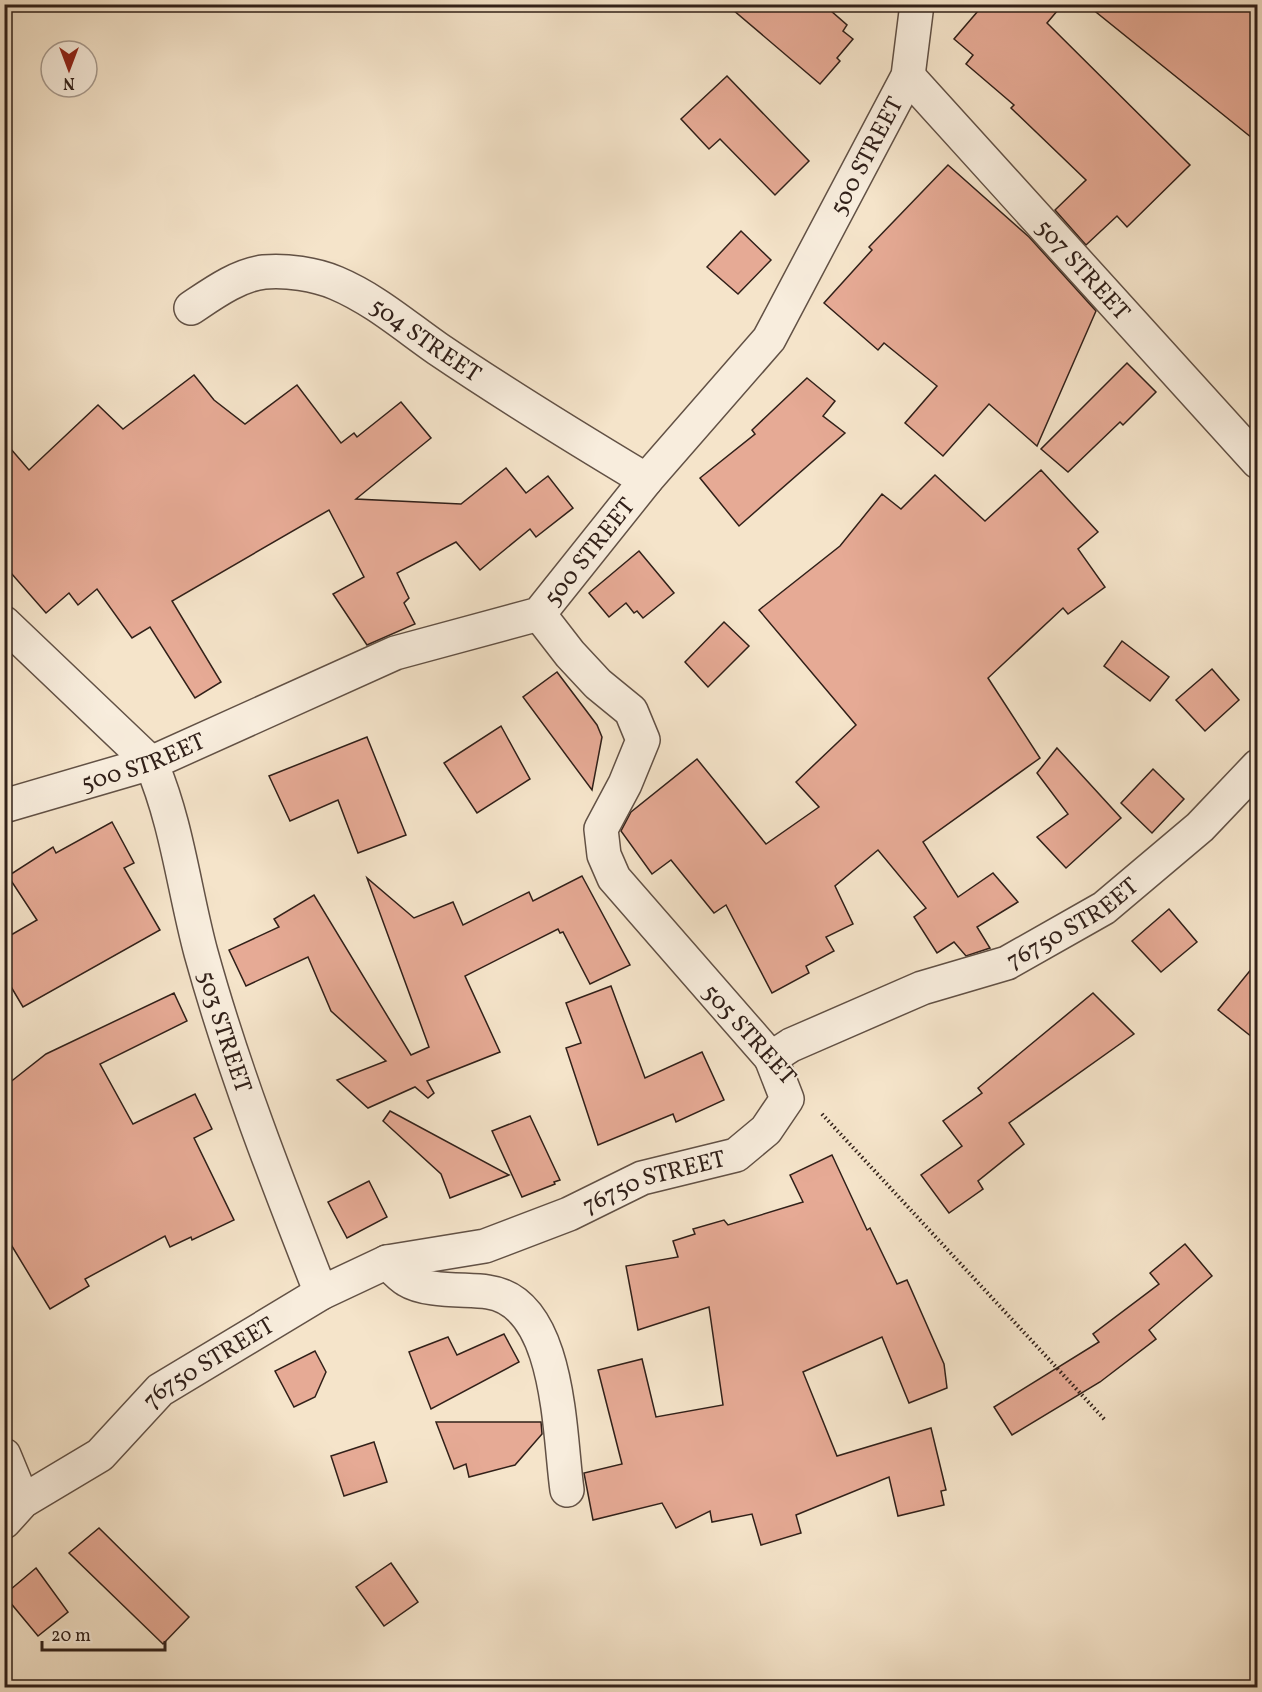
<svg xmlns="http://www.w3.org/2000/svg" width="1262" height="1692" font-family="Vollkorn,serif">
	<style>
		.building { fill: #e6aa95; stroke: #312019; stroke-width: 1.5 }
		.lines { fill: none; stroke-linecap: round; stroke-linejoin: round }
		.minor-casing { stroke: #625145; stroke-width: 36 }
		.path { stroke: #312019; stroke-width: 4; stroke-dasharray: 1.5 3; stroke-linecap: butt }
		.minor { stroke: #f8eddd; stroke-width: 33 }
		.labels { text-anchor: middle; stroke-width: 4.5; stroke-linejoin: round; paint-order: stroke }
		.street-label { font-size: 24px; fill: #312019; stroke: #f8eddd }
	</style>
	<rect width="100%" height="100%" fill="#f5e4ca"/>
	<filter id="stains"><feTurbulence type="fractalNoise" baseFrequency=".00333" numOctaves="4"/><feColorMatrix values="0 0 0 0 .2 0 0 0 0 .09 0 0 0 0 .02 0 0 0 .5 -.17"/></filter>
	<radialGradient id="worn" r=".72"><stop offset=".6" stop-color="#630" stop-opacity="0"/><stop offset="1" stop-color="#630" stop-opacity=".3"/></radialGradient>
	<g class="building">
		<path d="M 726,4 L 823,4 L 847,25 L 843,31 L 853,39 L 837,58 L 840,61 L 820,84 Z"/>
		<path d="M 984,4 L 1063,4 L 1047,23 L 1190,165 L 1127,227 L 1117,216 L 1086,245 L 1055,210 L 1086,180 L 1011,108 L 1014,105 L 966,64 L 973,55 L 954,39 Z"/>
		<path d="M 1086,4 L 1257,4 L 1257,142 Z"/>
		<path d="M 727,76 L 809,161 L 775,195 L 720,139 L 709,149 L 681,119 Z"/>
		<path d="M 948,165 L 1029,237 L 1096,311 L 1037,446 L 989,404 L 943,456 L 905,423 L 937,386 L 884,343 L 878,350 L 824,303 L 872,250 L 869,247 Z"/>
		<path d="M 741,231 L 771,260 L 738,294 L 707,267 Z"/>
		<path d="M 1127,363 L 1156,392 L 1123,425 L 1120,422 L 1068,472 L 1041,449 Z"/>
		<path d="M 194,375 L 214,400 L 245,424 L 297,385 L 341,443 L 354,433 L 357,437 L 401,402 L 431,438 L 356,499 L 461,504 L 506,468 L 526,493 L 548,476 L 573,508 L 536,537 L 530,529 L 480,570 L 456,542 L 397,573 L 409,598 L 404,603 L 415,624 L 367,645 L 333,594 L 364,577 L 329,510 L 172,601 L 221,682 L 195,698 L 150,627 L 132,638 L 97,589 L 78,605 L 69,593 L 46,613 L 4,565 L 4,441 L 29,470 L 98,405 L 123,429 Z"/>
		<path d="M 807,378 L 835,401 L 823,416 L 845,433 L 739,526 L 700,478 L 755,434 L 752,430 Z"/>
		<path d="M 1041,470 L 1098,532 L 1078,549 L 1105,587 L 1068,614 L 1063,608 L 988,678 L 1040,758 L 923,842 L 958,897 L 993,873 L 1018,902 L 977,927 L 990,948 L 966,956 L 954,942 L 937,953 L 914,917 L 926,908 L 878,850 L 835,886 L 853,924 L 826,937 L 834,951 L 806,966 L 809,973 L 772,993 L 726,905 L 714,913 L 671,860 L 652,874 L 621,831 L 631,812 L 697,759 L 766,844 L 819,807 L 796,782 L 856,725 L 759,610 L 840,546 L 882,494 L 901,509 L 935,475 L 985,521 Z"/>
		<path d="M 639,551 L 674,593 L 643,618 L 637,611 L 634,613 L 626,603 L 609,617 L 589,593 Z"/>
		<path d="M 724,622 L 749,646 L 708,687 L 685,662 Z"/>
		<path d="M 1122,641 L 1169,677 L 1150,701 L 1104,666 Z"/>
		<path d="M 1212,669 L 1239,700 L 1205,731 L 1176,700 Z"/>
		<path d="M 557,672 L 597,725 L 602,737 L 592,790 L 523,697 Z"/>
		<path d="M 501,726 L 530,779 L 477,813 L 444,763 Z"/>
		<path d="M 367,737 L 406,835 L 358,853 L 338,800 L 290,821 L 269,776 Z"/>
		<path d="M 1057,748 L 1121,818 L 1066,868 L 1037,837 L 1068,814 L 1037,773 Z"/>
		<path d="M 1153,769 L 1184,799 L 1152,833 L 1121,803 Z"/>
		<path d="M 112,822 L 134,863 L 124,868 L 160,930 L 23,1007 L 4,975 L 4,939 L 37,920 L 8,876 L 53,847 L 56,853 Z"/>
		<path d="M 582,876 L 630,965 L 590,984 L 563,932 L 560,933 L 558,929 L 465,976 L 500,1052 L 427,1081 L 434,1093 L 428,1098 L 415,1087 L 368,1108 L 337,1080 L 386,1061 L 331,1011 L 308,957 L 246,986 L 229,950 L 279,927 L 274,919 L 314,895 L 411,1055 L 429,1047 L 367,878 L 414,918 L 453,902 L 463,925 L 529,892 L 533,901 Z"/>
		<path d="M 1169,909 L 1197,942 L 1161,972 L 1132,941 Z"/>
		<path d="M 1257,962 L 1257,1041 L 1218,1010 Z"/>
		<path d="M 611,986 L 645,1078 L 702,1052 L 724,1100 L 676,1122 L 673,1114 L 598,1145 L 566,1048 L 581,1043 L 566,1003 Z"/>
		<path d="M 174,993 L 187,1021 L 100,1064 L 133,1124 L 195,1094 L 212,1129 L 194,1138 L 234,1220 L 192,1240 L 191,1237 L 170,1247 L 165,1236 L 85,1279 L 89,1286 L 50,1309 L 4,1233 L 4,1087 L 46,1054 Z"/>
		<path d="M 1093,993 L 1134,1034 L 1009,1123 L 1024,1144 L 978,1181 L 983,1189 L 949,1213 L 921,1175 L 962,1146 L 943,1121 L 982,1093 L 978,1088 Z"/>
		<path d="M 390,1111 L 509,1175 L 450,1198 L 441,1174 L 383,1121 Z"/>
		<path d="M 530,1116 L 560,1180 L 554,1182 L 555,1184 L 522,1197 L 492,1131 Z"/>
		<path d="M 832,1155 L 867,1230 L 870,1228 L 897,1284 L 907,1280 L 944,1364 L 947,1388 L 909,1403 L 882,1337 L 803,1372 L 837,1456 L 931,1428 L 946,1490 L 941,1491 L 944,1505 L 898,1516 L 889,1477 L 796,1515 L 801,1533 L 761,1545 L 752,1514 L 712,1522 L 710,1511 L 676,1528 L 662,1503 L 593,1520 L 584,1473 L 622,1464 L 598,1370 L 642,1359 L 656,1417 L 723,1405 L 709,1307 L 638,1330 L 626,1266 L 678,1257 L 673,1241 L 695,1234 L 693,1229 L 724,1220 L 728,1225 L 803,1202 L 790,1175 Z"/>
		<path d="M 369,1181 L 387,1217 L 347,1238 L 328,1202 Z"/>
		<path d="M 1185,1244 L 1212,1276 L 1149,1330 L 1156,1339 L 1100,1382 L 1012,1435 L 994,1407 L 1099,1342 L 1093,1334 L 1159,1284 L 1150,1273 Z"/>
		<path d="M 504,1334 L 519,1362 L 431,1409 L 409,1352 L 448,1337 L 457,1355 Z"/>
		<path d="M 315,1351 L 326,1372 L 315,1397 L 294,1407 L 275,1371 Z"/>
		<path d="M 436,1422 L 541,1422 L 542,1434 L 515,1465 L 469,1477 L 466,1464 L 454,1469 Z"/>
		<path d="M 374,1442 L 387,1482 L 344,1496 L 331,1456 Z"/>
		<path d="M 99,1528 L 189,1617 L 163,1644 L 69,1553 Z"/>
		<path d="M 391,1563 L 418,1602 L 384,1626 L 356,1587 Z"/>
		<path d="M 36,1568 L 68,1612 L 38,1636 L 4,1595 Z"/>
	</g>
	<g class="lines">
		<defs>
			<g id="minor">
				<path id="s1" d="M 908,76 L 1258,462"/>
				<path id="s2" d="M 191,308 C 212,294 238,275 264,272 C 286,270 315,274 336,283 C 374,299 405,326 438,349 C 506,395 576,438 646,480"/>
				<path d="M 539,614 L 570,654 L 598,684 L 631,711 L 643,740 L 625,784 L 601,829 L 604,855 L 614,878 L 771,1058"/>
				<path id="s3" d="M 4,623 L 151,763 C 177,823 184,890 201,953 C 233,1069 277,1181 321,1293"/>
				<path id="s4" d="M 4,806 L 151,763 L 395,653 L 539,614 L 646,480 L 769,339 L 908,76 L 917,4"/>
				<path d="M 387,1262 C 393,1268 400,1276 407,1280 C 426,1292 466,1289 488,1292 C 561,1302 559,1435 567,1490"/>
				<path d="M 4,1455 L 23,1501"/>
				<path id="s5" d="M 4,1522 L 23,1501 L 100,1455 L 160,1390 L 321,1293 L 387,1262 L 485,1246 L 569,1214 L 642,1178 L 736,1155 L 766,1130 L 787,1099 L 771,1058 L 791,1045 L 922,988 L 1007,963 L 1104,908 L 1200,827 L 1258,766"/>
			</g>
		</defs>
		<use href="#minor" class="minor-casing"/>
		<path class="path" d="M 822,1114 L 1105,1420"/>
		<use href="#minor" class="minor"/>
	</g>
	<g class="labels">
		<g class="street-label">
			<text dy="8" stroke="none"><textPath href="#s4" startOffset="1136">500 STREET</textPath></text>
			<text dy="8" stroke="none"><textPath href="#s1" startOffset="261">507 STREET</textPath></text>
			<text dy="8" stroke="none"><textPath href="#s2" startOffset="262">504 STREET</textPath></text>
			<text dy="8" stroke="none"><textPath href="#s4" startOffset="650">500 STREET</textPath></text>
			<text dy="8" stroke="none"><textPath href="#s4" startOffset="146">500 STREET</textPath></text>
			<text dy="8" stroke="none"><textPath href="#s5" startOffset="1287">76750 STREET</textPath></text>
			<text dy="8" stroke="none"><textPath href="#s3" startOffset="482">503 STREET</textPath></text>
			<text transform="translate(750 1034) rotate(48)" y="8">505 STREET</text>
			<text dy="8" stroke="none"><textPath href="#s5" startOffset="748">76750 STREET</textPath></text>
			<text dy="8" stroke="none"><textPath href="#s5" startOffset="262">76750 STREET</textPath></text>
		</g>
	</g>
	<rect width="1262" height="1692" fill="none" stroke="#f5e4ca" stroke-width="24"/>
	<rect x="6" y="6" width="1250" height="1680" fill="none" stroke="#312019" stroke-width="3"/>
	<rect x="12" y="12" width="1238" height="1668" fill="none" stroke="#312019" stroke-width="1.5"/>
	<g transform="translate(69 69) rotate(180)"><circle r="28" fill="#f8eddd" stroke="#a89b8f" stroke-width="1.5"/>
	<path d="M0-4.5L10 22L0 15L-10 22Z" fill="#8f2418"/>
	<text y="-9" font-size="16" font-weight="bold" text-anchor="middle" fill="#312019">N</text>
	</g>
	<path d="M42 1641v9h123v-9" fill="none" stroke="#312019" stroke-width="3"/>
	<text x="51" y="1641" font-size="18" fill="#312019" stroke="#f8eddd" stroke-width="4.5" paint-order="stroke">20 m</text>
	<rect width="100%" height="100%" filter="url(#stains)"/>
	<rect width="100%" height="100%" fill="url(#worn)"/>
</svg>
